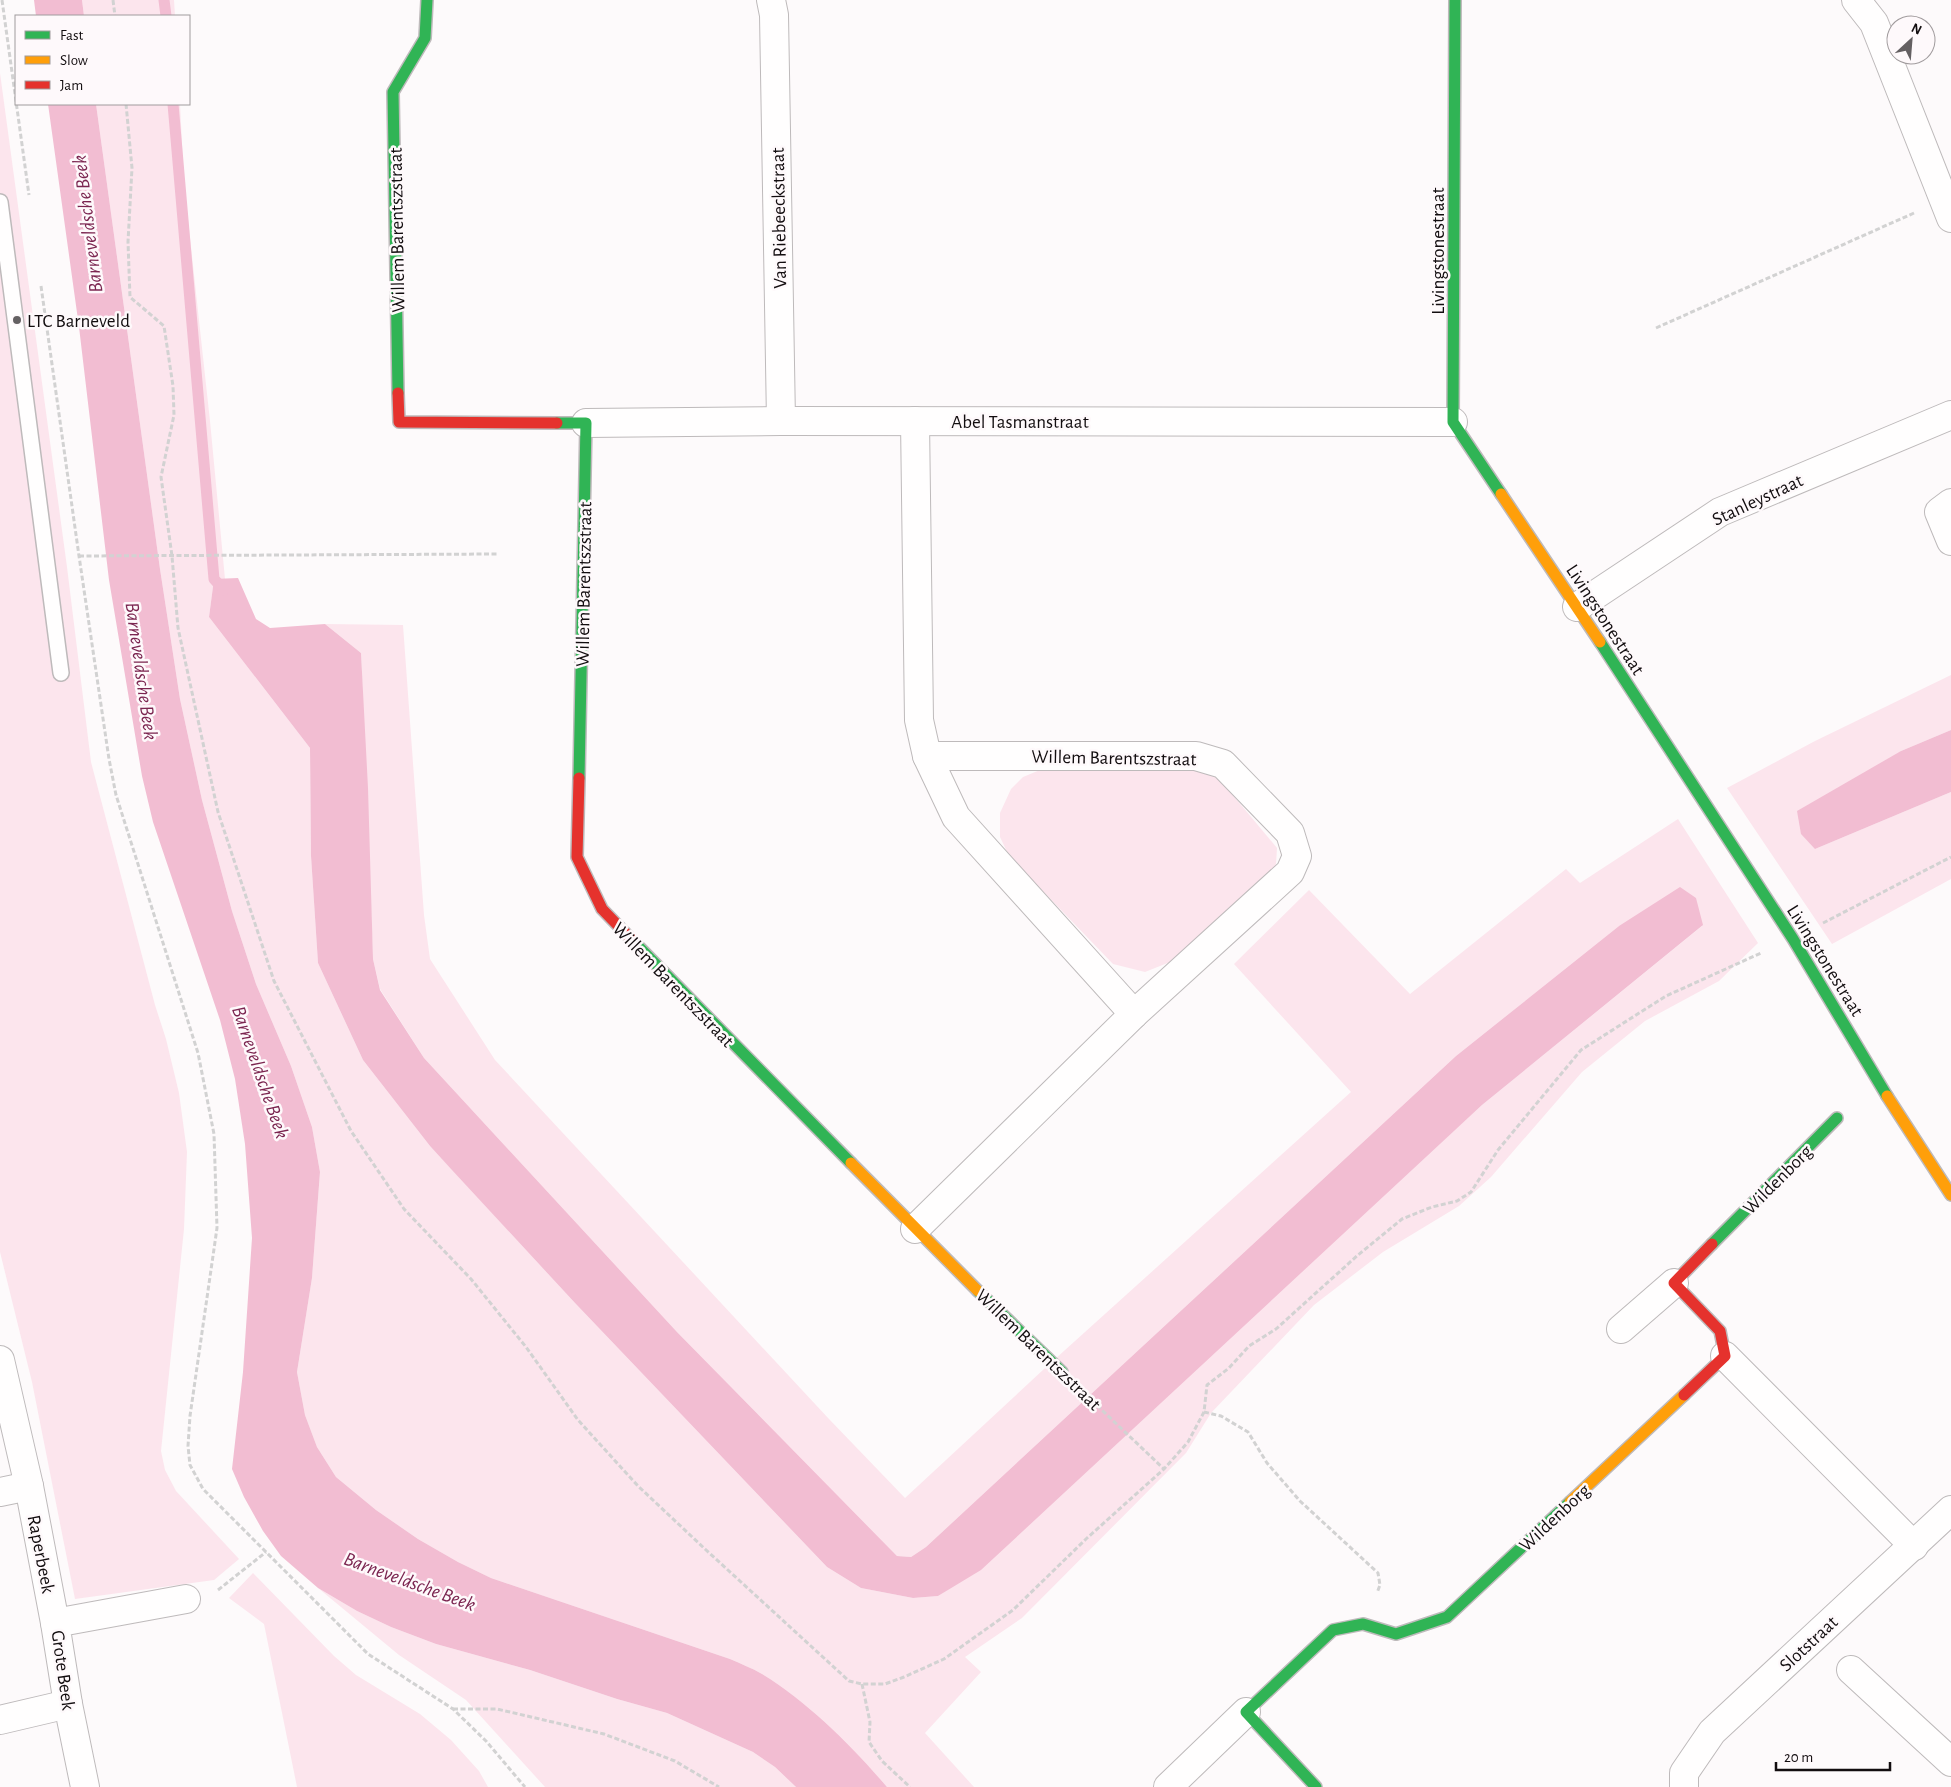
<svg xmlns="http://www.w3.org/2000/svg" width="1951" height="1787" font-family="'Alegreya Sans',sans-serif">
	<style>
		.green { fill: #fce5ed }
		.water { fill: #f2bdd2 }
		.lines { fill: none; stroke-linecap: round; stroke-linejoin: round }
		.stream { stroke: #f2bdd2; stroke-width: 11 }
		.lane-casing { stroke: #bebabb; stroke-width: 18 }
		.street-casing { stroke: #bebabb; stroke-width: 30 }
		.fast-casing { stroke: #bebabb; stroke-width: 14 }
		.slow-casing { stroke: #bebabb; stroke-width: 14 }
		.jam-casing { stroke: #bebabb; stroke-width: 14 }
		.path { stroke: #d2d2d2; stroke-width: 3; stroke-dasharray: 5 2.5; stroke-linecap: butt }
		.lane { stroke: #fffefe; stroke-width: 15 }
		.street { stroke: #fffefe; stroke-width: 28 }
		.fast { stroke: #30b455; stroke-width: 11 }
		.slow { stroke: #ff9f0a; stroke-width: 11 }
		.jam { stroke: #e5322d; stroke-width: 11 }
		.poi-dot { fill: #646062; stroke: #fef9fb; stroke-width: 2 }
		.labels { text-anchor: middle; stroke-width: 5; stroke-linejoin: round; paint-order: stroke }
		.street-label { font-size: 19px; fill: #120d0f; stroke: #fef9fb }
		.poi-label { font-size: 19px; fill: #120d0f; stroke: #fef9fb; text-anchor: start }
		.water-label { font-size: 20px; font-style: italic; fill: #7b2550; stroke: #fef9fb }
	</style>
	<rect width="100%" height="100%" fill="#fdfafb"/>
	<g class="green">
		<path d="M 82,0 L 174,0 L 175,16 L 84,16 Z"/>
		<path d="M 0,73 L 67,567 L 91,762 L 155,1005 L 166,1039 L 179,1093 L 187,1152 L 184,1229 L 161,1451 L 165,1470 L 176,1491 L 239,1559 L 214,1580 L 75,1599 L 32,1382 L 0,1252 Z"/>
		<path d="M 96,104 L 180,104 L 184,183 L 210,421 L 225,579 L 214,579 L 209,617 L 310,748 L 311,856 L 318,963 L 363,1060 L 430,1146 L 575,1303 L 827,1567 L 861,1588 L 913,1598 L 938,1596 L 956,1584 L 1482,1105 L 1702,926 L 1619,926 L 1456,1056 L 926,1547 L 911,1557 L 897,1556 L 677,1332 L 424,1058 L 380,989 L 373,959 L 361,653 L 325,624 L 403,625 L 424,915 L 430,959 L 495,1060 L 829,1419 L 905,1498 L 1044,1369 L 1351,1092 L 1234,964 L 1309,890 L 1410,994 L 1566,869 L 1580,883 L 1678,819 L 1758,943 L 1719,981 L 1645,1021 L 1582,1072 L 1491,1177 L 1459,1206 L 1383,1252 L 1314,1305 L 1211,1413 L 1186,1453 L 1022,1618 L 965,1657 L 981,1672 L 925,1733 L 974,1787 L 887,1787 C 852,1746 808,1702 762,1674 C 752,1668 741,1664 730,1659 L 491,1578 L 458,1562 L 418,1539 L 376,1510 L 336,1477 L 317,1447 L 305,1415 L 297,1372 L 312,1278 L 320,1172 L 312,1127 L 291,1066 L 256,984 L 232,911 L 202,800 L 180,699 L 160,569 Z"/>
		<path d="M 1951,675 L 1951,730 L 1901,751 L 1815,849 L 1951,792 L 1951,879 L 1832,944 L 1727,788 L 1815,741 Z"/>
		<path d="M 1040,770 L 1204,770 L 1216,775 L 1277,848 L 1276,864 L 1262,884 L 1180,958 L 1145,972 L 1113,964 L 1009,856 L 1000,837 L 1000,813 L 1011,789 L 1023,777 Z"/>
		<path d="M 253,1573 L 334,1656 L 356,1675 L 420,1714 L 451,1740 L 479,1771 L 488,1787 L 297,1787 L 264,1624 L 229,1598 Z"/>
		<path d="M 318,1588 L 357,1611 L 391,1627 L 436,1644 L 530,1670 L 617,1699 L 667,1713 L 753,1752 L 775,1767 L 796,1787 L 545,1787 L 466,1700 L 399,1655 Z"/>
	</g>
	<g class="water">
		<path d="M 34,0 L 82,0 L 84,16 L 36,16 Z"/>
		<path d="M 48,104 L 96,104 L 160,569 L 180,699 L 202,800 L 232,911 L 256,984 L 291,1066 L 312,1127 L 320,1172 L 312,1278 L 297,1372 L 305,1415 L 317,1447 L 336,1477 L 376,1510 L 418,1539 L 458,1562 L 491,1578 L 730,1659 C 741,1664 752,1668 762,1674 C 808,1702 852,1746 887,1787 L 796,1787 L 775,1767 L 753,1752 L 667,1713 L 617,1699 L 530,1670 L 436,1644 L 391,1627 L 357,1611 L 318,1588 L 281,1556 L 263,1531 L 244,1497 L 232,1469 L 243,1372 L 252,1238 L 245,1144 L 235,1079 L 220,1020 L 153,822 L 142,776 L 109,580 L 79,327 Z"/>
		<path d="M 238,578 L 256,619 L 270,628 L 325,624 L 361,653 L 368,788 L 373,959 L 380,990 L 424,1058 L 677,1332 L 897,1556 L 911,1557 L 926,1547 L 1456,1056 L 1619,926 L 1680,887 L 1696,898 L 1703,925 L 1482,1105 L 981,1570 L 938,1596 L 913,1598 L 861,1588 L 827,1567 L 575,1303 L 451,1169 L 430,1146 L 363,1060 L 318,963 L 311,856 L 310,748 L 209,617 L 214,579 Z"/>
		<path d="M 1951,730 L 1951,792 L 1815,849 L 1801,834 L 1797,811 L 1901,751 Z"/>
	</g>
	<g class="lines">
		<g class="stream">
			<path d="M 164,0 L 166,16"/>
			<path d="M 173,104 L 214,579 L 224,590"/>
		</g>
		<defs>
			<path id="lane" d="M 0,202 L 61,673"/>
			<g id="street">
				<path d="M 771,0 L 774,15 L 781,421"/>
				<path d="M 1856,0 L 1874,23 L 1951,218"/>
				<path d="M 915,421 L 919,720 L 927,756 L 956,817 L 1134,1014"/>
				<path d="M 586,423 L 781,421 L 1453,422"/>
				<path d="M 1951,503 L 1939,512 L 1951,541"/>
				<path d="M 1577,607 L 1720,512 L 1951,415"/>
				<path d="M 915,1229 L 1134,1014 L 1290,872 L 1297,856 L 1290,833 L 1223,764 L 1196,756 L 927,756"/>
				<path d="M 1621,1329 L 1674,1283"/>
				<path d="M 1725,1356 L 1914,1546"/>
				<path d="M 0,1360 L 29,1486 L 55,1623"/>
				<path d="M 0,1492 L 29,1486"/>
				<path d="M 1851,1670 L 1951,1762"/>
				<path d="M 0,1720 L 68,1704"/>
				<path d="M 85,1787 L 68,1704 L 55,1623 L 186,1599"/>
				<path d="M 1168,1787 L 1246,1712"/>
				<path d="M 1684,1787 L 1684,1773 L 1712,1732 L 1951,1510"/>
			</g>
			<g id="fast">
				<path d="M 1455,0 L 1453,422 L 1501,494"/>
				<path d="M 398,393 L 393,92 L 425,38 L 427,0"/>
				<path d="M 557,423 L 586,423 L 579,778"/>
				<path d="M 1600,642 L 1793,939 L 1887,1096"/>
				<path d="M 632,940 L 851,1163"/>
				<path d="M 1712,1244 L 1837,1118"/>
				<path d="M 978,1291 L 1062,1372"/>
				<path d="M 1316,1787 L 1246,1712 L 1333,1630 L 1363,1624 L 1396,1634 L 1447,1617 L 1570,1502"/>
			</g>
			<g id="slow">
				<path d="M 1501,494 L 1600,642"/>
				<path d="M 1887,1096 L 1951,1195"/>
				<path d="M 851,1163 L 978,1291"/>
				<path d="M 1570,1502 L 1684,1395"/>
			</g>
			<g id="jam">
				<path d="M 398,393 L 399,422 L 557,423"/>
				<path d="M 579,778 L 577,857 L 602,909 L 632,940"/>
				<path d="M 1684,1395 L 1725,1356 L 1720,1331 L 1674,1283 L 1712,1244"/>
			</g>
		</defs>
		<use href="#lane" class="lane-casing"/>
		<use href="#street" class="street-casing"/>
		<use href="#fast" class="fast-casing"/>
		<use href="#slow" class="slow-casing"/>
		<use href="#jam" class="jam-casing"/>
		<g class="path">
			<path d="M 2,0 L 29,195"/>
			<path d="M 113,0 L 115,16"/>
			<path d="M 126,104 L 132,168 L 128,242 L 130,297 L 164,326 L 173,386 L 174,415 L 161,477 L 172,556 L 178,628 L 218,812 L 274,981 L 351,1131 L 404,1209 L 471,1279 L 526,1347 L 578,1420 L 638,1486 L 705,1549 L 849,1681 L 862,1684 L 885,1684 L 904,1677 L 944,1659 L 1013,1610 L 1086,1539 L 1164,1469 L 1188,1442 L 1204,1412 L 1207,1385 L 1229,1368 L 1249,1346 L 1276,1329 L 1358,1255 L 1402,1219 L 1432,1207 L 1457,1201 L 1471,1192 L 1498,1150 L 1581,1050 L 1666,996 L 1761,953"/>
			<path d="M 41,286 L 79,556 L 109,759 L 116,795 L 198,1053 L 214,1134 L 217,1228 L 190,1416 L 188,1446 L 190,1465 L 203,1489 L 368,1654 L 453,1709 L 486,1741 L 525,1787"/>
			<path d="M 1656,328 L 1914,213"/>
			<path d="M 79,556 L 497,554"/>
			<path d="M 1823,923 L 1951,857"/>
			<path d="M 1086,1395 L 1164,1469"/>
			<path d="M 1204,1412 L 1221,1416 L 1248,1432 L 1267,1463 L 1300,1501 L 1378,1573 L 1380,1585 L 1377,1593"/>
			<path d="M 218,1590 L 266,1552"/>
			<path d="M 862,1684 L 870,1722 L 869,1742 L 882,1761 L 910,1787"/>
			<path d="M 453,1709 L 497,1709 L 604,1734 L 675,1761 L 719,1787"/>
		</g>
		<use href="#lane" class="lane"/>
		<use href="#street" class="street"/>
		<use href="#fast" class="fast"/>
		<use href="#slow" class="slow"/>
		<use href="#jam" class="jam"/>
	</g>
	<circle class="poi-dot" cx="17" cy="320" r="5"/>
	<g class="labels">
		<g class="street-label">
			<text transform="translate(778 218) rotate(-91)" y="7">Van Riebeeckstraat</text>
			<text transform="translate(396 230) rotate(-91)" y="7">Willem Barentszstraat</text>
			<text transform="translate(1437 251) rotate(-90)" y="7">Livingstonestraat</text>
			<text x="1020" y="428">Abel Tasmanstraat</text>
			<text transform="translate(1757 499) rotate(-25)" y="7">Stanleystraat</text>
			<text transform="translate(583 584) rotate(-89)" y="7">Willem Barentszstraat</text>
			<text transform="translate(1606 619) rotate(57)" y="7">Livingstonestraat</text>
			<text transform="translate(1114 757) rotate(1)" y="7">Willem Barentszstraat</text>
			<text transform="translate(1826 960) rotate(58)" y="7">Livingstonestraat</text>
			<text transform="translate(674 984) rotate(46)" y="7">Willem Barentszstraat</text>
			<text transform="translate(1777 1179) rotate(-45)" y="7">Wildenborg</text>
			<text transform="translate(1039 1349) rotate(44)" y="7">Willem Barentszstraat</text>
			<text transform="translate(1554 1517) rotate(-43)" y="7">Wildenborg</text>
			<text transform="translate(42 1554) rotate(79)" y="7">Raperbeek</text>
			<text transform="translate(1808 1643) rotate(-43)" y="7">Slotstraat</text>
			<text transform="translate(64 1670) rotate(82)" y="7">Grote Beek</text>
		</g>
		<g class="poi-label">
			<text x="27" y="327">LTC Barneveld</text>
		</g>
		<g class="water-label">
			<text transform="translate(87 224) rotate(-97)" y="7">Barneveldsche Beek</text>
			<text transform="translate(142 671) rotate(82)" y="7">Barneveldsche Beek</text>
			<text transform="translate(261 1072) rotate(71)" y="7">Barneveldsche Beek</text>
			<text transform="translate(410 1581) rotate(20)" y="7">Barneveldsche Beek</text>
		</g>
	</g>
	<rect x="15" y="15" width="175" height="90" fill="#fef9fb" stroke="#a09b9d"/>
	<rect x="25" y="31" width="25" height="8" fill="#30b455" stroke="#a09b9d"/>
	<text x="60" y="40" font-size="15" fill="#120d0f">Fast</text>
	<rect x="25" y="56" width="25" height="8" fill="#ff9f0a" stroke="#a09b9d"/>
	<text x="60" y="65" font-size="15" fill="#120d0f">Slow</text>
	<rect x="25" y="81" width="25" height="8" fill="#e5322d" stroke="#a09b9d"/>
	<text x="60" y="90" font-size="15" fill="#120d0f">Jam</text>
	<g transform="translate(1911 40) rotate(26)"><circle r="24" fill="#fef9fb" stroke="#a09b9d"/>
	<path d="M0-4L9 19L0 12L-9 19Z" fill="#646062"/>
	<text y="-8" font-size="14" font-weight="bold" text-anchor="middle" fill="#120d0f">N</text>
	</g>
	<path d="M1776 1762v8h114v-8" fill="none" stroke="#120d0f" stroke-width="2.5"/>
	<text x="1784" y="1762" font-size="15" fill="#120d0f" stroke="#fef9fb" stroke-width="4" paint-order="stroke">20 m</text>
</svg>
